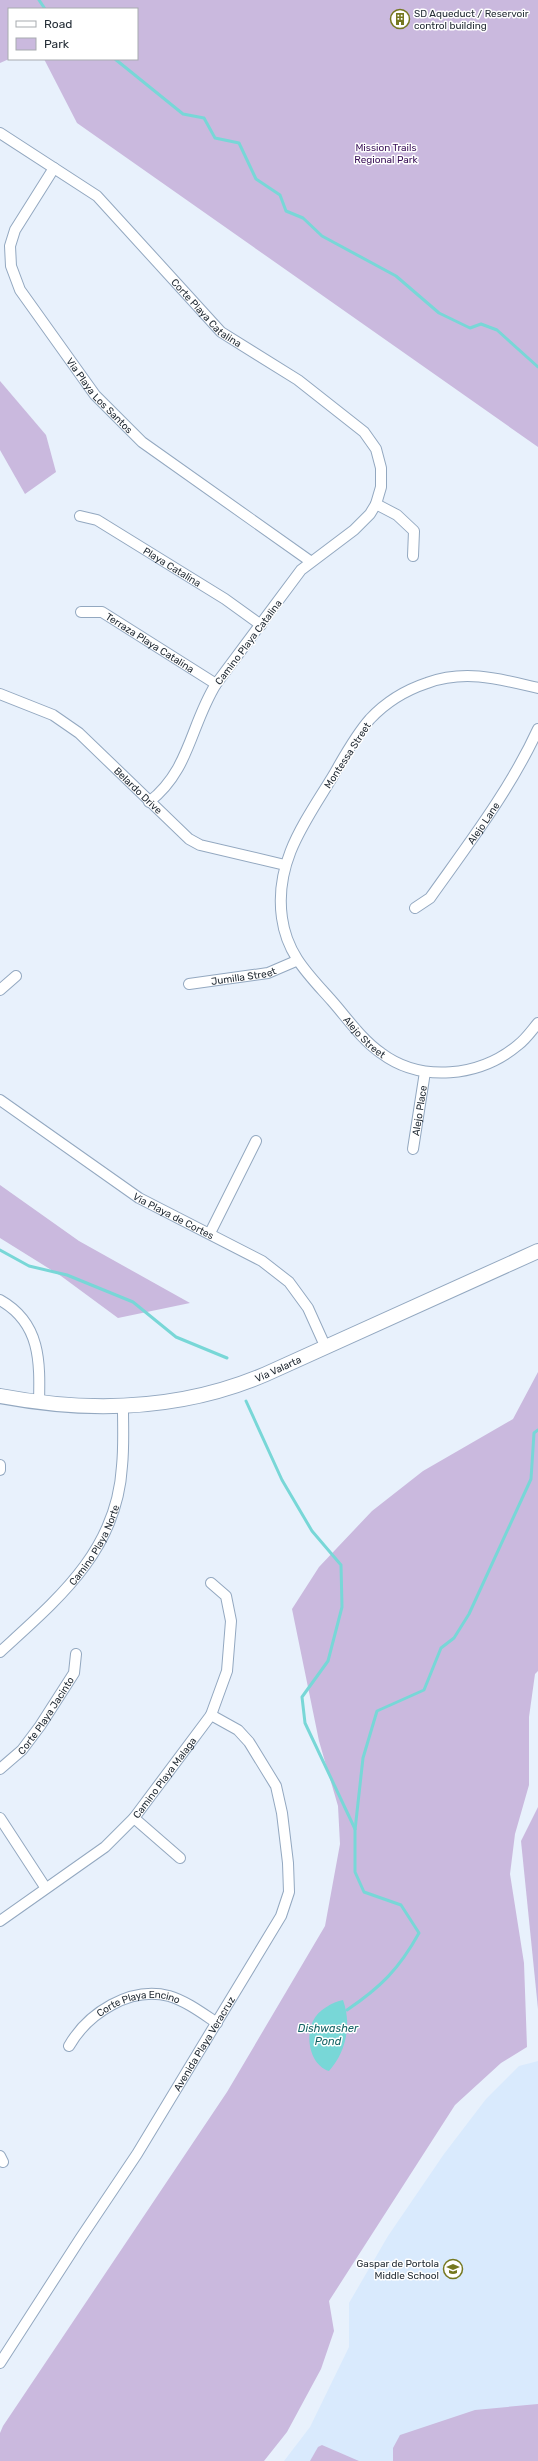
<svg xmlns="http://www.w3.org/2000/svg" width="538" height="2461" font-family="Rubik,sans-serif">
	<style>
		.built { fill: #d9eafd }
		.green { fill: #cab9de }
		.water { fill: #78d7d7 }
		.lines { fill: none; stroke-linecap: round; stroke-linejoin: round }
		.stream { stroke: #78d7d7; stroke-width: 3 }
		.minor-casing { stroke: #93a8c0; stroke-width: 12 }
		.secondary-casing { stroke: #93a8c0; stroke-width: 16 }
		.minor { stroke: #fff; stroke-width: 10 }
		.secondary { stroke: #fff; stroke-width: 14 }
		.labels { text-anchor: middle; stroke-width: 3; stroke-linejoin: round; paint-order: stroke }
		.poi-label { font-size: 10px; fill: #242d36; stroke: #fff; text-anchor: start }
		.park-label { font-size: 10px; fill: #391057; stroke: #fff }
		.street-label { font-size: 10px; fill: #242d36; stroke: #fff }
		.water-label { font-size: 11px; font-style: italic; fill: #136364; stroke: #fff }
	</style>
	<rect width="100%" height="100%" fill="#e8f1fc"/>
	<path class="built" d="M 538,2061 L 538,2461 L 284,2461 L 310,2427 L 349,2347 L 349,2303 L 388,2236 L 444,2154 L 486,2099 L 519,2066 Z"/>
	<g class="green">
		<path d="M 0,0 L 538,0 L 538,447 L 77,123 L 44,59 L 137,59 L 137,9 L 9,9 L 9,59 L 0,63 Z"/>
		<path d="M 0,381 L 46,435 L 56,472 L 25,494 L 0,450 Z"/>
		<path d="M 0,1185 L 79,1241 L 190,1303 L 118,1318 L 61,1276 L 0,1238 Z"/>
		<path d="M 538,1372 L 538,1671 L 535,1674 L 529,1717 L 529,1785 L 515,1834 L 510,1874 L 524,1963 L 527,2047 L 501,2063 L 455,2105 L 329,2301 L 334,2331 L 321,2369 L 287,2432 L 264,2461 L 0,2461 L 0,2433 L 3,2426 L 227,2092 L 325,1926 L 340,1844 L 338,1806 L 319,1741 L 292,1609 L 319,1567 L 372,1511 L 423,1471 L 513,1419 Z"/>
		<path d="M 538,1807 L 538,2009 L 521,1841 Z"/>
		<path d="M 538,2404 L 538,2461 L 393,2461 L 393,2448 L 400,2435 L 475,2410 Z"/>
		<path d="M 322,2445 L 359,2461 L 310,2461 L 318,2447 Z"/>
	</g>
	<path class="water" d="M 343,2000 C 352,2025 346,2052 329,2071 C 310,2065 305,2037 313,2021 C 318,2010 333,2002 343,2000 Z"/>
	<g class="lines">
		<g class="stream">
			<path d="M 39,0 L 45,9"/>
			<path d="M 115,59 L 183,114 L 204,118 L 215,138 L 239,143 L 256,179 L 280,195 L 286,211 L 303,218 L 322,236 L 396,276 L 439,313 L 470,328 L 481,324 L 497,330 L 538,367"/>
			<path d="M 0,1250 L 29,1266 L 67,1275 L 133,1302 L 176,1337 L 227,1358"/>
			<path d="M 246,1401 L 282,1480 L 312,1531 L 341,1565 L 342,1607 L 328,1661 L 302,1697 L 305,1723 L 355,1829"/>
			<path d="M 347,2010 C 381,1987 399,1969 419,1933 L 401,1905 L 364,1892 L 355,1872 L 355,1830 L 363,1758 L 377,1711 L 424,1690 L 441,1648 L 454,1638 L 469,1614 L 531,1479 L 534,1433 L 538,1430"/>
		</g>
		<defs>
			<g id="minor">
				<path id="s1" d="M 0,133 L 97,196 L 221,332 L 298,380 L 364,432 L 376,449 L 381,468 L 381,487 L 376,504 L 370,514 L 354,530 L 301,570 L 216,684 C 190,726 190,770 149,802"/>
				<path id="s2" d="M 54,168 L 15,230 L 10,246 L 11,266 L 20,290 L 95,395 L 142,442 L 310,561"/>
				<path d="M 376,504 L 397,515 L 414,531 L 413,556"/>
				<path id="s3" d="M 80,516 L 97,520 L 225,599 L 261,625"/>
				<path id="s4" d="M 81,612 L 102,612 L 216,684"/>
				<path id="s5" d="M 538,688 C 500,679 465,669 427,683 C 406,690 385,703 370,719 C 355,736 344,757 333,776 C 305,822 274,862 282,918 C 287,955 309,975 332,1001 C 347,1018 362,1040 381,1053 C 421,1083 480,1077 518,1045 C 526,1039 532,1030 538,1023"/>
				<path id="s6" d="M 0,694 L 53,715 L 79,733 L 189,839 L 200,845 L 285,865"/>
				<path id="s7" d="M 415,908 L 430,898 C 469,843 510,790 538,729"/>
				<path id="s8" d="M 189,984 L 268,973 L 296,961"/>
				<path d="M 0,990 L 16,976"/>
				<path id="s9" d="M 0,1100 L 139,1198 L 262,1261 L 289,1282 L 308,1308 L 326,1348"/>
				<path id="s10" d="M 413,1149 L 425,1072"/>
				<path d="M 210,1233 L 256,1141"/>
				<path d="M 0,1300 C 41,1323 40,1362 39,1403"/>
				<path d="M 0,1470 L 0,1465"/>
				<path id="s11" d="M 0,1652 C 58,1599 117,1551 122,1466 C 124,1446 123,1427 123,1408"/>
				<path id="s12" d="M 0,1769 L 22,1750 L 40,1726 L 74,1673 L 76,1654"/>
				<path d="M 0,1818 L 45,1887"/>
				<path d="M 134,1818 L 180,1858"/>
				<path id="s13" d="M 0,1921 L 105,1847 L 134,1818 L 211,1715 L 227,1671 L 231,1621 L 226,1596 L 211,1583"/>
				<path id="s14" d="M 69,2046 C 88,2013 130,1986 169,1996 C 186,2001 202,2013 217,2023"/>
				<path d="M 0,2156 L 3,2162"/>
				<path id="s15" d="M 0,2363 L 80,2239 L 137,2154 L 281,1916 L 289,1892 L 288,1863 L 282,1813 L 276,1786 L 249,1742 L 238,1730 L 211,1715"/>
			</g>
			<g id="secondary">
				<path id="s16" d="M 0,1396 C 90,1413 180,1411 266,1374 L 538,1251"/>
			</g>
		</defs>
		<use href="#minor" class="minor-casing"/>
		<use href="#secondary" class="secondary-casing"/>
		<use href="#minor" class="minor"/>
		<use href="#secondary" class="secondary"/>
	</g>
	<defs>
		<symbol id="building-ring" viewBox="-11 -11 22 22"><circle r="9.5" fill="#fff" stroke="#757820" stroke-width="1.5"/><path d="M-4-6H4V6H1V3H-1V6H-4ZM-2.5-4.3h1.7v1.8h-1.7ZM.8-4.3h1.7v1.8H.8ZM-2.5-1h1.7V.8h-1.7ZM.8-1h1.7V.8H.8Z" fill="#757820"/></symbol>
		<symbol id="school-ring" viewBox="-11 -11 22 22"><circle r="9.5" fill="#fff" stroke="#757820" stroke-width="1.5"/><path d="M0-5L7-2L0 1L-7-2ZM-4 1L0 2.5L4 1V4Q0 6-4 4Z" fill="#757820"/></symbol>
	</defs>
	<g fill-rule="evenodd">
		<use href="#building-ring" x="389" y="8" width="22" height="22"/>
		<use href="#school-ring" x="442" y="2258" width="22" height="22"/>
	</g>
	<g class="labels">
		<g class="poi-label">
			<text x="414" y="17">SD Aqueduct / Reservoir<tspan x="414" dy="12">control building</tspan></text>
			<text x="439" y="2267" text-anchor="end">Gaspar de Portola<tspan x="439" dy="12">Middle School</tspan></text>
		</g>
		<g class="park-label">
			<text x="386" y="151">Mission Trails<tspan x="386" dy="12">Regional Park</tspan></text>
		</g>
		<g class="street-label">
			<text dy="4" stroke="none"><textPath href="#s1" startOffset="276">Corte Playa Catalina</textPath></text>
			<text dy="4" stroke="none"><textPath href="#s2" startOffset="268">Via Playa Los Santos</textPath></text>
			<text dy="4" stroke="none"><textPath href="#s3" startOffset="106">Playa Catalina</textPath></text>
			<text transform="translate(248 642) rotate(-53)" y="4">Camino Playa Catalina</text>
			<text dy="4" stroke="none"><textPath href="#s4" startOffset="78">Terraza Playa Catalina</textPath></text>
			<text transform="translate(347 755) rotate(-57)" y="4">Montessa Street</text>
			<text dy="4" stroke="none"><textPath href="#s6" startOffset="171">Belardo Drive</textPath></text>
			<text dy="4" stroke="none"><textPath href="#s7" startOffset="110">Alejo Lane</textPath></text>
			<text dy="4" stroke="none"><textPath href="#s8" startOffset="55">Jumilla Street</textPath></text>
			<text dy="4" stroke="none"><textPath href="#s5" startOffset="551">Alejo Street</textPath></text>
			<text dy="4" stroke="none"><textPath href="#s10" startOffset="39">Alejo Place</textPath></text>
			<text dy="4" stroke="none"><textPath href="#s9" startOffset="209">Via Playa de Cortes</textPath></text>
			<text dy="4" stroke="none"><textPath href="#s16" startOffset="284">Via Valarta</textPath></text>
			<text dy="4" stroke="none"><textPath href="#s11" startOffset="144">Camino Playa Norte</textPath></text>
			<text dy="4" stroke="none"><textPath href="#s12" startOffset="71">Corte Playa Jacinto</textPath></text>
			<text dy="4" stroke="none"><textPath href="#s13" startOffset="220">Camino Playa Malaga</textPath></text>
			<text dy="4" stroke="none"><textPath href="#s14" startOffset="87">Corte Playa Encino</textPath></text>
			<text dy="4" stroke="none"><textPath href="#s15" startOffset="379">Avenida Playa Veracruz</textPath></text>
		</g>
		<g class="water-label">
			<text x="328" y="2032">Dishwasher<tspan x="328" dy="13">Pond</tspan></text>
		</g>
	</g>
	<rect x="8" y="8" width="130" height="52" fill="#ffffff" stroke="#a7abaf"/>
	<rect x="16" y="21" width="20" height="6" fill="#ffffff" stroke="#a7abaf"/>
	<text x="44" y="28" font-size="12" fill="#242d36">Road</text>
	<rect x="16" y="38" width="20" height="12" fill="#cab9de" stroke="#a7abaf"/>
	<text x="44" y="48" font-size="12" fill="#242d36">Park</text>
</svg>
